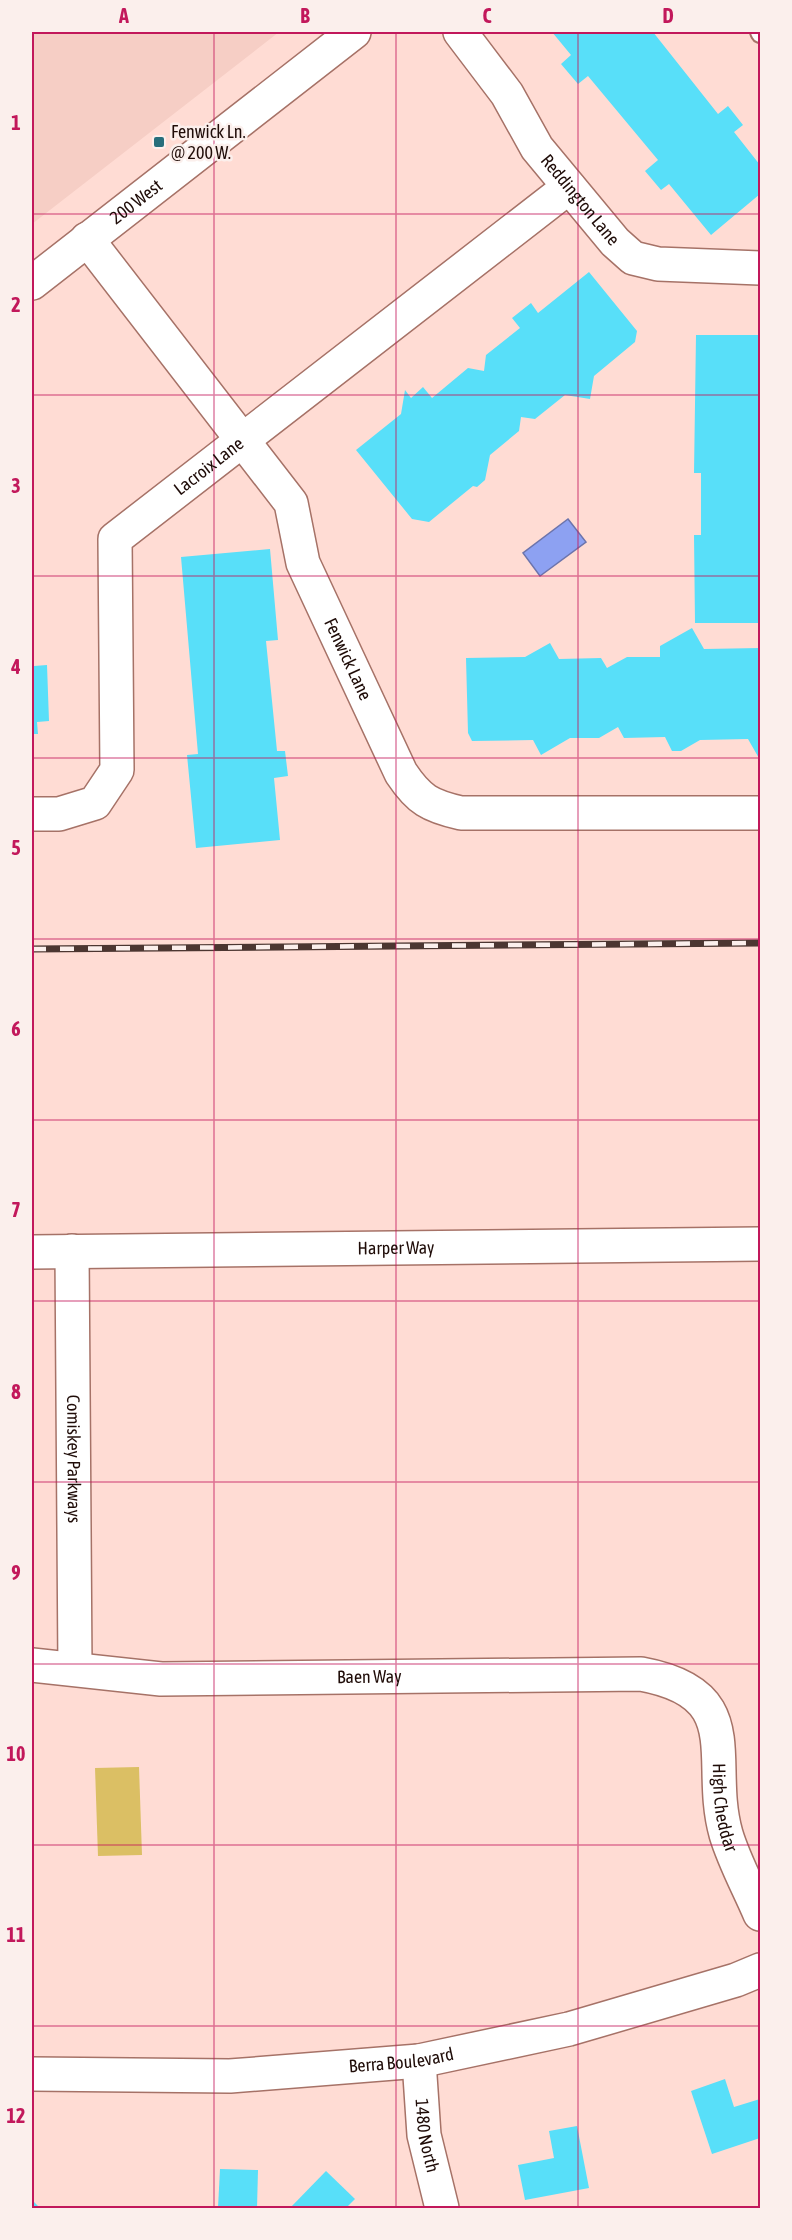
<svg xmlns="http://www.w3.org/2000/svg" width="792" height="2240" font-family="'Asap Condensed',sans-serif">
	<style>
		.built { fill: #f6cec5 }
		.green { fill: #dbbf64 }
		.water { fill: #8da1f2; stroke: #6c74ac; stroke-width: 1.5 }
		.building { fill: #58dff9 }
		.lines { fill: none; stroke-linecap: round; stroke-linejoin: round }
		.lane-casing { stroke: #a67267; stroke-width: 20 }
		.street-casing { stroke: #a67267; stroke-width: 36 }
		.secondary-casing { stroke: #a67267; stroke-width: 36 }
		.lane { stroke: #fff; stroke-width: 16 }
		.street { stroke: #fff; stroke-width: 33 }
		.secondary { stroke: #fff; stroke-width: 33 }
		.rail-casing { stroke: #4c3631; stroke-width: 7 }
		.rail { stroke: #fbefec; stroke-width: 4.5; stroke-dasharray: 14; stroke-linecap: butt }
		.grid { fill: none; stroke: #c2185b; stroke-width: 1.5; stroke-opacity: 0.55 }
		.poi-dot { fill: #276e7b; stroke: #fbefec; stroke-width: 2 }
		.labels { text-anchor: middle; stroke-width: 5; stroke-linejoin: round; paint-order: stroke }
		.poi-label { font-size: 18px; fill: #1f0c08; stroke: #fbefec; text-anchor: start }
		.street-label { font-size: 18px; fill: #1f0c08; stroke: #fbefec }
		.neatline { fill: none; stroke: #c2185b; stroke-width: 2 }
		.grid-label { font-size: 20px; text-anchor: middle; font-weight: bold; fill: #c2185b }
	</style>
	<rect width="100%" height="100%" fill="#ffdcd4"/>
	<path class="built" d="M 32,32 L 279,32 L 32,224 Z"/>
	<path class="green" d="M 139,1767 L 142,1855 L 98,1856 L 95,1768 Z"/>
	<path class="water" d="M 568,519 L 586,542 L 540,576 L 523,553 Z"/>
	<g class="building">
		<path d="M 552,32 L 653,32 L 718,114 L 728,106 L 743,125 L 734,132 L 760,165 L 760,194 L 711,235 L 669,184 L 661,190 L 645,171 L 658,160 L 588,76 L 578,84 L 561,64 L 571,55 Z"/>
		<path d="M 589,272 L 637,331 L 635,342 L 594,376 L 590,399 L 565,395 L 535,419 L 521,417 L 519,431 L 490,455 L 485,480 L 477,487 L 473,486 L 429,522 L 412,519 L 356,450 L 401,414 L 405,390 L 411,398 L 423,387 L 432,398 L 468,368 L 484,371 L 486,355 L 520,328 L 512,318 L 531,303 L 538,313 Z"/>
		<path d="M 696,335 L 760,335 L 760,623 L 695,623 L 694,535 L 701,535 L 701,473 L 694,473 Z"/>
		<path d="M 270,549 L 278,640 L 266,641 L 277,751 L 285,751 L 288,776 L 274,778 L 280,840 L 196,848 L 187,755 L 198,754 L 181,557 Z"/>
		<path d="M 692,628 L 704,649 L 760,648 L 760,760 L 748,739 L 700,740 L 681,751 L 672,751 L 665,737 L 624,738 L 618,727 L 599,738 L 570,738 L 541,755 L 533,740 L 472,741 L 468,733 L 466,658 L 525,657 L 550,643 L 559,659 L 601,658 L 607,668 L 627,657 L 660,657 L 660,646 Z"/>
		<path d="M 32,653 L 34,653 L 34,666 L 47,665 L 49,721 L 37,722 L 38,734 L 32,734 Z"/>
		<path d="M 725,2079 L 734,2107 L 760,2099 L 760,2138 L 712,2154 L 691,2091 Z"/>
		<path d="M 577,2126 L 589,2188 L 525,2200 L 518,2165 L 554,2158 L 549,2131 Z"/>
		<path d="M 220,2169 L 258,2170 L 257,2208 L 218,2208 Z"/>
		<path d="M 326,2171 L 355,2199 L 346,2208 L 290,2208 Z"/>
		<path d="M 32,2200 L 40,2208 L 32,2208 Z"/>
	</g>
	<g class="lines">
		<defs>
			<path id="lane" d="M 759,32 L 760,34"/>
			<g id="street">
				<path id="s1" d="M 460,32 L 507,94 L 537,148 L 615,242 L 633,258 L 658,264 L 760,268"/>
				<path id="s2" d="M 87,239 L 291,503 L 303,563 L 401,773 C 419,800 430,806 461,813 L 760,813"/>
				<path id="s3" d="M 32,814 L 59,814 L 95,803 L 117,770 L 115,539 L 569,187"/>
				<path id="s4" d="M 72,1251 L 75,1669"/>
				<path id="s5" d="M 32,1252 L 760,1244"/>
				<path id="s6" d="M 32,1665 L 161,1679 L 641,1674 C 750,1694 705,1760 726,1834 C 734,1861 749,1888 760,1914"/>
				<path id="s7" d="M 419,2061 L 424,2135 L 442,2208"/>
				<path id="s8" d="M 32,2074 L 230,2076 L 419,2061 L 569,2029 L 736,1980 L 760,1970"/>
			</g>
			<g id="secondary">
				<path id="s9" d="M 32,283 L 354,32"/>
			</g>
		</defs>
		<use href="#lane" class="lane-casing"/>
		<use href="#street" class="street-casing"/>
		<use href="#secondary" class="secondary-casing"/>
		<use href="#lane" class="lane"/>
		<use href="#street" class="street"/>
		<use href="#secondary" class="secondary"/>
		<defs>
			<path id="rail" d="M 32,949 L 760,943"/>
		</defs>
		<use href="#rail" class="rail-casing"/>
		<use href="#rail" class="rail"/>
	</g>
	<path class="grid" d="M 214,32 L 214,2208M 396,32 L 396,2208M 578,32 L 578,2208M 32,214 L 760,214M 32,395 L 760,395M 32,576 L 760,576M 32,758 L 760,758M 32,939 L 760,939M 32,1120 L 760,1120M 32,1301 L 760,1301M 32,1482 L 760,1482M 32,1664 L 760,1664M 32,1845 L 760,1845M 32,2026 L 760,2026"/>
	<rect class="poi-dot" x="153" y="136" width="12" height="12" rx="3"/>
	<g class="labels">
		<g class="poi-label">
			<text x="171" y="138">Fenwick Ln.<tspan x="171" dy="21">@ 200 W.</tspan></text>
		</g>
		<g class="street-label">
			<text dy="6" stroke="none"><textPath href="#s1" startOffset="207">Reddington Lane</textPath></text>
			<text dy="6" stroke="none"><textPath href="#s9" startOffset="132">200 West</textPath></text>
			<text dy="6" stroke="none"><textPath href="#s3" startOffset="454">Lacroix Lane</textPath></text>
			<text dy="6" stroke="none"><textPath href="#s2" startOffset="501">Fenwick Lane</textPath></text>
			<text dy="6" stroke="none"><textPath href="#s5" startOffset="364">Harper Way</textPath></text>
			<text dy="6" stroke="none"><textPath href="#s4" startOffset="208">Comiskey Parkways</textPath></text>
			<text dy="6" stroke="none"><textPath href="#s6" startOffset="338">Baen Way</textPath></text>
			<text dy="6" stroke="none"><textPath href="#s6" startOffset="788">High Cheddar</textPath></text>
			<text dy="6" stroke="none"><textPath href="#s8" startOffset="370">Berra Boulevard</textPath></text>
			<text dy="6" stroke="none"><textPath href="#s7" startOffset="75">1480 North</textPath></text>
		</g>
	</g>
	<rect width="792" height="2240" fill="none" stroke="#fbefec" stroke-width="66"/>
	<rect x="33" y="33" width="726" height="2174" class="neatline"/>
	<g class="grid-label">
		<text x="124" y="23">A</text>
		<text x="305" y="23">B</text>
		<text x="487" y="23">C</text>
		<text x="668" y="23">D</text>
		<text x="16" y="130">1</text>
		<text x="16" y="312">2</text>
		<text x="16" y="493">3</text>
		<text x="16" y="674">4</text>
		<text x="16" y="855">5</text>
		<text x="16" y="1036">6</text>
		<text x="16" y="1217">7</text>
		<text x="16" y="1399">8</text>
		<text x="16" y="1580">9</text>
		<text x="16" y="1761">10</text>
		<text x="16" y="1942">11</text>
		<text x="16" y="2123">12</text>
	</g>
</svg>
